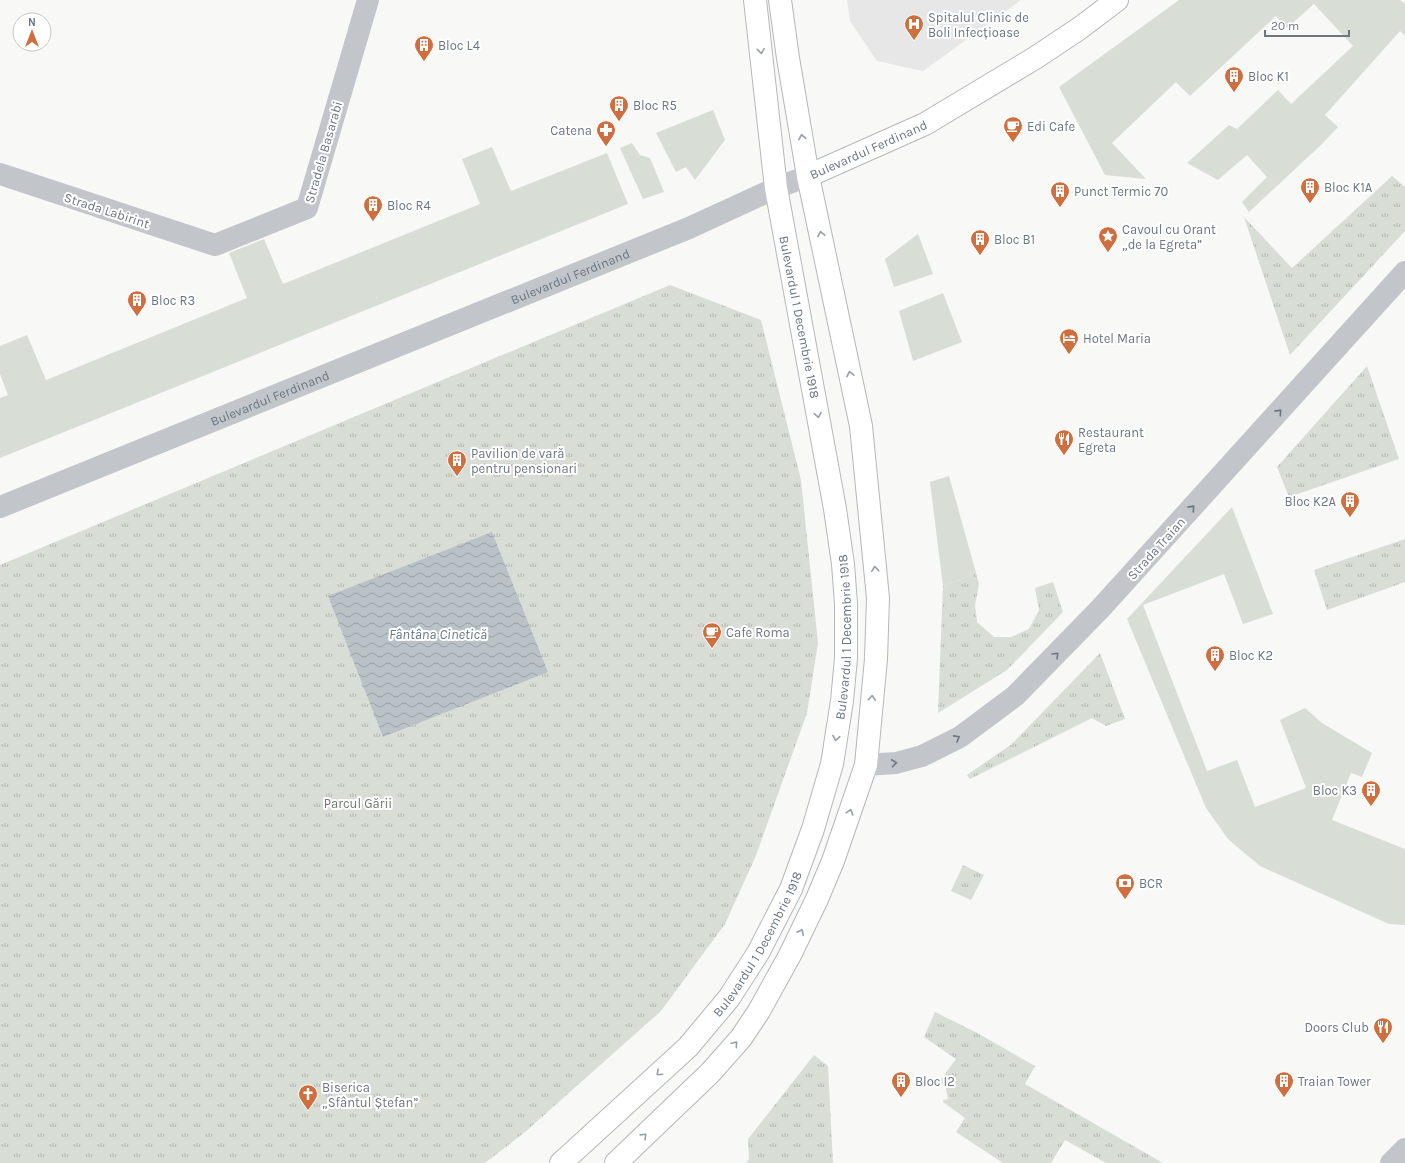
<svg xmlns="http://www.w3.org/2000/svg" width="1405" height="1163" font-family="Karla,sans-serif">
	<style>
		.built { fill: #e6e7e6 }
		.grass { fill: url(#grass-tufts) }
		.garden { fill: #d8ddd6 }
		.water { fill: url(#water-waves) }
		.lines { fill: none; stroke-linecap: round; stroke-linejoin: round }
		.secondary-casing { stroke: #b3b7bb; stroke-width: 24 }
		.primary-casing { stroke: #b4b7bb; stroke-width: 24 }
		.minor { stroke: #c2c5c9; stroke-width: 22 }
		.tertiary { stroke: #c2c5c9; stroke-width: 22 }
		.secondary { stroke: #fff; stroke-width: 22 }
		.primary { stroke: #fff; stroke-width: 22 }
		.oneway { stroke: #979fa8 }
		.oneway2 { stroke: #6b7683 }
		.labels { text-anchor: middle; stroke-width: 4; stroke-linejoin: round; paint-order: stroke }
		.poi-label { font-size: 13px; fill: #6b7683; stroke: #fff; text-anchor: start }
		.street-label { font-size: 13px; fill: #6b7683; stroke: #fff }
		.park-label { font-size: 13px; fill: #6b7b69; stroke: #fff }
		.water-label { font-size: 14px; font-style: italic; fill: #67767f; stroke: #fff }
	</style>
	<defs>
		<pattern id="grass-tufts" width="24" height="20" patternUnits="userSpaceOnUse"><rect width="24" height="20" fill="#d8ddd6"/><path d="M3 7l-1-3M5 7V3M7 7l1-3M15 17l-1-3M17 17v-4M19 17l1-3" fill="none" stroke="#b3b8b3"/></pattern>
		<pattern id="water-waves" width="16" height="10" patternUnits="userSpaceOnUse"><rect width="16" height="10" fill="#bac2c7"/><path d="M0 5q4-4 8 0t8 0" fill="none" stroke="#9ba2a7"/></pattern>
	</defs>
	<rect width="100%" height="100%" fill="#f8f8f6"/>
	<path class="built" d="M 847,0 L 1021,0 L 923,71 L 877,61 L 850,21 Z"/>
	<g class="grass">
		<path d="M 1392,176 L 1405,187 L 1405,231 L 1290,355 L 1244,217 L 1292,268 Z"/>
		<path d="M 670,285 L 761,320 L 801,480 L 818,643 L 807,713 L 755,858 L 725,924 L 661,1011 L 525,1132 L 485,1163 L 0,1163 L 0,565 Z"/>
		<path d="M 1367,366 L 1399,459 L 1289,497 L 1277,467 Z"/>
		<path d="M 1405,539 L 1405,582 L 1327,610 L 1314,570 Z"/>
		<path d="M 976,573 L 979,584 L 975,605 L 977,622 L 994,637 L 1011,637 L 1029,629 L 1039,610 L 1035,588 L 1053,582 L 1063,612 L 1007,670 L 938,713 L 943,586 Z"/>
		<path d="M 1100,653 L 1125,719 L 1106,726 L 1092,718 L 970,779 L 967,775 L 1012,744 Z"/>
		<path d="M 963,865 L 984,875 L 971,900 L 951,891 Z"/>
		<path d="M 935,1012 L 979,1034 L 1035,1066 L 1025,1084 L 1163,1163 L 1106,1163 L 1065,1140 L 1051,1163 L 1003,1163 L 956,1132 L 965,1118 L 943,1102 L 943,1100 L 948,1099 L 945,1084 L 940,1084 L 939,1082 L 956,1059 L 924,1037 Z"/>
		<path d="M 814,1055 L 828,1066 L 833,1163 L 746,1163 L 749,1159 L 748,1139 Z"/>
	</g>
	<g class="garden">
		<path d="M 1179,0 L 1400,0 L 1405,4 L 1405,36 L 1400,31 L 1325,115 L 1338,127 L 1322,144 L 1249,212 L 1242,202 L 1267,177 L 1247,155 L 1218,180 L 1187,163 L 1229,125 L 1237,129 L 1278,90 L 1291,104 L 1353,46 L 1314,4 L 1287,28 L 1276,16 L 1190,96 L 1176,82 L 1112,143 L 1146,179 L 1105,175 L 1059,87 Z"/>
		<path d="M 713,110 L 725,140 L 695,180 L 686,167 L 676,172 L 656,133 Z"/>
		<path d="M 632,143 L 640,155 L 650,158 L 664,192 L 643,199 L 620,148 Z"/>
		<path d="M 492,147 L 511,191 L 607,153 L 628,204 L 0,458 L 0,398 L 8,395 L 0,374 L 0,346 L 27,335 L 46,380 L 247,298 L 229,253 L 264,239 L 283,284 L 480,204 L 462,159 Z"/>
		<path d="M 918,234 L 933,274 L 894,287 L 885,259 Z"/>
		<path d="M 943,293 L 962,342 L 913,361 L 899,311 Z"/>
		<path d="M 949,476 L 976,573 L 943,586 L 930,482 Z"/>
		<path d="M 1232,507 L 1273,614 L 1243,624 L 1224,574 L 1143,605 L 1207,771 L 1237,760 L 1255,807 L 1306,788 L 1280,720 L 1305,708 L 1322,723 L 1372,753 L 1362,777 L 1351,773 L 1332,820 L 1405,849 L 1405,925 L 1389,924 L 1260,866 L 1228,839 L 1206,808 L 1127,619 Z"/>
	</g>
	<path class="water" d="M 492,532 L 548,672 L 383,737 L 328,596 Z"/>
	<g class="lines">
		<defs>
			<g id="secondary">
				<path id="s2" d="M 808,176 L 925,124 L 1035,58 L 1080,28 L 1117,0"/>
			</g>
			<g id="primary">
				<path id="s3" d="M 561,1163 L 688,1047 L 729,998 L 758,953 L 791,889 L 813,829 L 832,764 L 842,701 L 846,658 L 846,604 L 843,564 L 835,509 L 776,188 L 755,0"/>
				<path d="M 616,1163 L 710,1073 L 741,1038 L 759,1011 L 790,955 L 817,899 L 833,861 L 866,765 L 876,659 L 878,598 L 861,426 L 808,176 L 788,58 L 780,0"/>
			</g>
		</defs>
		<use href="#secondary" class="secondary-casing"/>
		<use href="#primary" class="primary-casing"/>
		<path class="minor" d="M 0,174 L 215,245 L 307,208 L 368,0"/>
		<g class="tertiary">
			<path id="s1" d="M 0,507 L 689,228 L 776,188 L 808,176"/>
			<path d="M 866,765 L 896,763 L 922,756 L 960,737 L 1015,696 L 1100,609 L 1405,272"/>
			<path d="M 1391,1163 L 1405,1149"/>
		</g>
		<use href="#secondary" class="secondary"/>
		<use href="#primary" class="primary"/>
	</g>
	<defs><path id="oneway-chevron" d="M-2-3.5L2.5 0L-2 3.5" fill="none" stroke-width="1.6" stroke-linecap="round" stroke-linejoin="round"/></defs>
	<g class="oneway">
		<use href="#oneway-chevron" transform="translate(761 51) rotate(84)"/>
		<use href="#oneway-chevron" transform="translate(802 137) rotate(-100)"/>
		<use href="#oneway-chevron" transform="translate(821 234) rotate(-102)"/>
		<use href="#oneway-chevron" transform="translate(850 374) rotate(-102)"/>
		<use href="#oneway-chevron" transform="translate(818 415) rotate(79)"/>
		<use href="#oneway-chevron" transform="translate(875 569) rotate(-96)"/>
		<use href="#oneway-chevron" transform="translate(872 698) rotate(-85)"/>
		<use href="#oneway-chevron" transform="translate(836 738) rotate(99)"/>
		<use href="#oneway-chevron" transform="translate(850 812) rotate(-72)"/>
		<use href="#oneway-chevron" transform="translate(801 932) rotate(-64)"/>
		<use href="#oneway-chevron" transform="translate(735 1044) rotate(-49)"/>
		<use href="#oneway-chevron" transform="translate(659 1073) rotate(137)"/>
		<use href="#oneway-chevron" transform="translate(644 1136) rotate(-44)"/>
	</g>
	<g class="oneway2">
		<use href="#oneway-chevron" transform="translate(1279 412) rotate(-48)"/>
		<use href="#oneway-chevron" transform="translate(1192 508) rotate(-48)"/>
		<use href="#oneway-chevron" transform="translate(1056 655) rotate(-45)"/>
		<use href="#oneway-chevron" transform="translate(957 738) rotate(-29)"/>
		<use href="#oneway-chevron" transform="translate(894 763) rotate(-8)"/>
	</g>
	<defs>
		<symbol id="hospital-pin" viewBox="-11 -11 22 30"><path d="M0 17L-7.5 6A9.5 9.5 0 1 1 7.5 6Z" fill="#cf6e3f" stroke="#fff"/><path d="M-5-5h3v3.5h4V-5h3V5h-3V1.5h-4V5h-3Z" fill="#fff"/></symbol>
		<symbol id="building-pin" viewBox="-11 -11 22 30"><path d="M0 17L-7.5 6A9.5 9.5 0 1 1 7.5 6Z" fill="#cf6e3f" stroke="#fff"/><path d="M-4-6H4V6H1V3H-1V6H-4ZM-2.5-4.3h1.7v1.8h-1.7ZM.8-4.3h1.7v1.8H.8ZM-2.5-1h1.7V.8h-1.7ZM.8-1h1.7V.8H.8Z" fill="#fff"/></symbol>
		<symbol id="cafe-pin" viewBox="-11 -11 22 30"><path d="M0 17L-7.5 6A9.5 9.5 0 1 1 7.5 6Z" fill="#cf6e3f" stroke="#fff"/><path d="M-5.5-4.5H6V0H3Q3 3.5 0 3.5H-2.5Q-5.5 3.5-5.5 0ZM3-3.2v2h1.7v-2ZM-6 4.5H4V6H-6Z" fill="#fff"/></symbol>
		<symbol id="pharmacy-pin" viewBox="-11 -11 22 30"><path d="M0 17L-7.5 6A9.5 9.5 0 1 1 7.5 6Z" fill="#cf6e3f" stroke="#fff"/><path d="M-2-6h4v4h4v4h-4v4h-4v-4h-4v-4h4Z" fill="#fff"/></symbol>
		<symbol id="sight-pin" viewBox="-11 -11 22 30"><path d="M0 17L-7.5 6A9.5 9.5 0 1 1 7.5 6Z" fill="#cf6e3f" stroke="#fff"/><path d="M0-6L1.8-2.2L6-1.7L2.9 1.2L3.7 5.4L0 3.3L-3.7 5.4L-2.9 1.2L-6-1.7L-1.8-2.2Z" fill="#fff"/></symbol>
		<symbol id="hotel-pin" viewBox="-11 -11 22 30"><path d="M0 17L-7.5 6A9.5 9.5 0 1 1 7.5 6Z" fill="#cf6e3f" stroke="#fff"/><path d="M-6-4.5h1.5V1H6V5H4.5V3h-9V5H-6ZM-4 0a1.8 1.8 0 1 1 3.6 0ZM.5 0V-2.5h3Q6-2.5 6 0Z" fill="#fff"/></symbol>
		<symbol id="restaurant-pin" viewBox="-11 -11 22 30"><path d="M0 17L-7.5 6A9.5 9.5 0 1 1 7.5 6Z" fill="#cf6e3f" stroke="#fff"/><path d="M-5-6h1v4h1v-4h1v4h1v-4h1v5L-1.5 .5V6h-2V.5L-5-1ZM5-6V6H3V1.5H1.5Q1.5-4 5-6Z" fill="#fff"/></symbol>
		<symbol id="bank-pin" viewBox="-11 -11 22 30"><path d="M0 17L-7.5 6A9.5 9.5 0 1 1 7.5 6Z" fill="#cf6e3f" stroke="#fff"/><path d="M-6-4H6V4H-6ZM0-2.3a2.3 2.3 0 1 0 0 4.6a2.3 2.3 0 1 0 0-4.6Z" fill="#fff"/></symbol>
		<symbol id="church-pin" viewBox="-11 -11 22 30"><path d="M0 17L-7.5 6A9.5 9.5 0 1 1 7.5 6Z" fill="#cf6e3f" stroke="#fff"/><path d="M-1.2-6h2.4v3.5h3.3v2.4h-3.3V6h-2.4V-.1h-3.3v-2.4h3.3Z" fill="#fff"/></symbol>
	</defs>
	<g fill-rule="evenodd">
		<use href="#hospital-pin" x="903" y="13" width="22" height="30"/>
		<use href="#building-pin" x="413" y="34" width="22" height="30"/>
		<use href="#building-pin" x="1223" y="65" width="22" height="30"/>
		<use href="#building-pin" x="608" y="94" width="22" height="30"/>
		<use href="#cafe-pin" x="1002" y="115" width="22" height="30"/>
		<use href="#pharmacy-pin" x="595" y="119" width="22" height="30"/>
		<use href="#building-pin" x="1299" y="176" width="22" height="30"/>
		<use href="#building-pin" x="1049" y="180" width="22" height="30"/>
		<use href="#building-pin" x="362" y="194" width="22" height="30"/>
		<use href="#sight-pin" x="1097" y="225" width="22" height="30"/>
		<use href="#building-pin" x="969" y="228" width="22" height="30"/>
		<use href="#building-pin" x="126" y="289" width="22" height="30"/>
		<use href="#hotel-pin" x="1058" y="327" width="22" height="30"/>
		<use href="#restaurant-pin" x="1053" y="428" width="22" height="30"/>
		<use href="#building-pin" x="446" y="449" width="22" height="30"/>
		<use href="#building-pin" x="1339" y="490" width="22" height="30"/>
		<use href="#cafe-pin" x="701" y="621" width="22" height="30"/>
		<use href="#building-pin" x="1204" y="644" width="22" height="30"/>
		<use href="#building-pin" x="1360" y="779" width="22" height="30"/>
		<use href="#bank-pin" x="1114" y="872" width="22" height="30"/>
		<use href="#restaurant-pin" x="1372" y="1016" width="22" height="30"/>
		<use href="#building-pin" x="890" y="1070" width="22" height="30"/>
		<use href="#building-pin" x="1273" y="1070" width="22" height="30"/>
		<use href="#church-pin" x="297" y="1083" width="22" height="30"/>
	</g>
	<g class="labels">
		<g class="poi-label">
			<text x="928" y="22">Spitalul Clinic de<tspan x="928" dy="15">Boli Infecțioase</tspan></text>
			<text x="438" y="50">Bloc L4</text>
			<text x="1248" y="81">Bloc K1</text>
			<text x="633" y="110">Bloc R5</text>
			<text x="1027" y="131">Edi Cafe</text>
			<text x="592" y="135" text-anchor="end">Catena</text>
			<text x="1324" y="192">Bloc K1A</text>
			<text x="1074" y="196">Punct Termic 70</text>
			<text x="387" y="210">Bloc R4</text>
			<text x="1122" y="234">Cavoul cu Orant<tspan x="1122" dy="15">„de la Egreta”</tspan></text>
			<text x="994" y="244">Bloc B1</text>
			<text x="151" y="305">Bloc R3</text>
			<text x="1083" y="343">Hotel Maria</text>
			<text x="1078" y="437">Restaurant<tspan x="1078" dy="15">Egreta</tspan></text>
			<text x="471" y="458">Pavilion de vară<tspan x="471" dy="15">pentru pensionari</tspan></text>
			<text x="1336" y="506" text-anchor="end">Bloc K2A</text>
			<text x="726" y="637">Cafe Roma</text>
			<text x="1229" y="660">Bloc K2</text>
			<text x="1357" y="795" text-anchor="end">Bloc K3</text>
			<text x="1139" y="888">BCR</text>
			<text x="1369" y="1032" text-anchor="end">Doors Club</text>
			<text x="915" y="1086">Bloc I2</text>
			<text x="1298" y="1086">Traian Tower</text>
			<text x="322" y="1092">Biserica<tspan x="322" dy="15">„Sfântul Ștefan”</tspan></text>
		</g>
		<g class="street-label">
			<text dy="5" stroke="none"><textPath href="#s2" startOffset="66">Bulevardul Ferdinand</textPath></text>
			<text transform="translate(323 152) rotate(-74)" y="5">Stradela Basarabi</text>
			<text transform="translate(107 210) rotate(18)" y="5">Strada Labirint</text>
			<text dy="5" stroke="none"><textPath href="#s1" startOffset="615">Bulevardul Ferdinand</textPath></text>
			<text transform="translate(800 317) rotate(79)" y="5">Bulevardul 1 Decembrie 1918</text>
			<text dy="5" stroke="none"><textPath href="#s1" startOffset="291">Bulevardul Ferdinand</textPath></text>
			<text transform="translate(1156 548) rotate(-48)" y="5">Strada Traian</text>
			<text dy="5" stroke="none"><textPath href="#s3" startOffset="621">Bulevardul 1 Decembrie 1918</textPath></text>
			<text dy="5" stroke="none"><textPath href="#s3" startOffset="297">Bulevardul 1 Decembrie 1918</textPath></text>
		</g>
		<g class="park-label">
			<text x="358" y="808">Parcul Gării</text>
		</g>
		<g class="water-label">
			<text x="438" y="639">Fântâna Cinetică</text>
		</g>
	</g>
	<g transform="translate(32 32)"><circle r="19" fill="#ffffff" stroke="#c4c8cd"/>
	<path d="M0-3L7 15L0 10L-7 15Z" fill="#cf6e3f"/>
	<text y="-6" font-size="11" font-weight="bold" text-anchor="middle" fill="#6b7683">N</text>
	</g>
	<path d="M1265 30v6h84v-6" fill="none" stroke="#6b7683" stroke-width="2"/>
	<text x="1271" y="30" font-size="12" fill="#6b7683" stroke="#ffffff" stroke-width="3" paint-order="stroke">20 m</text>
</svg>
